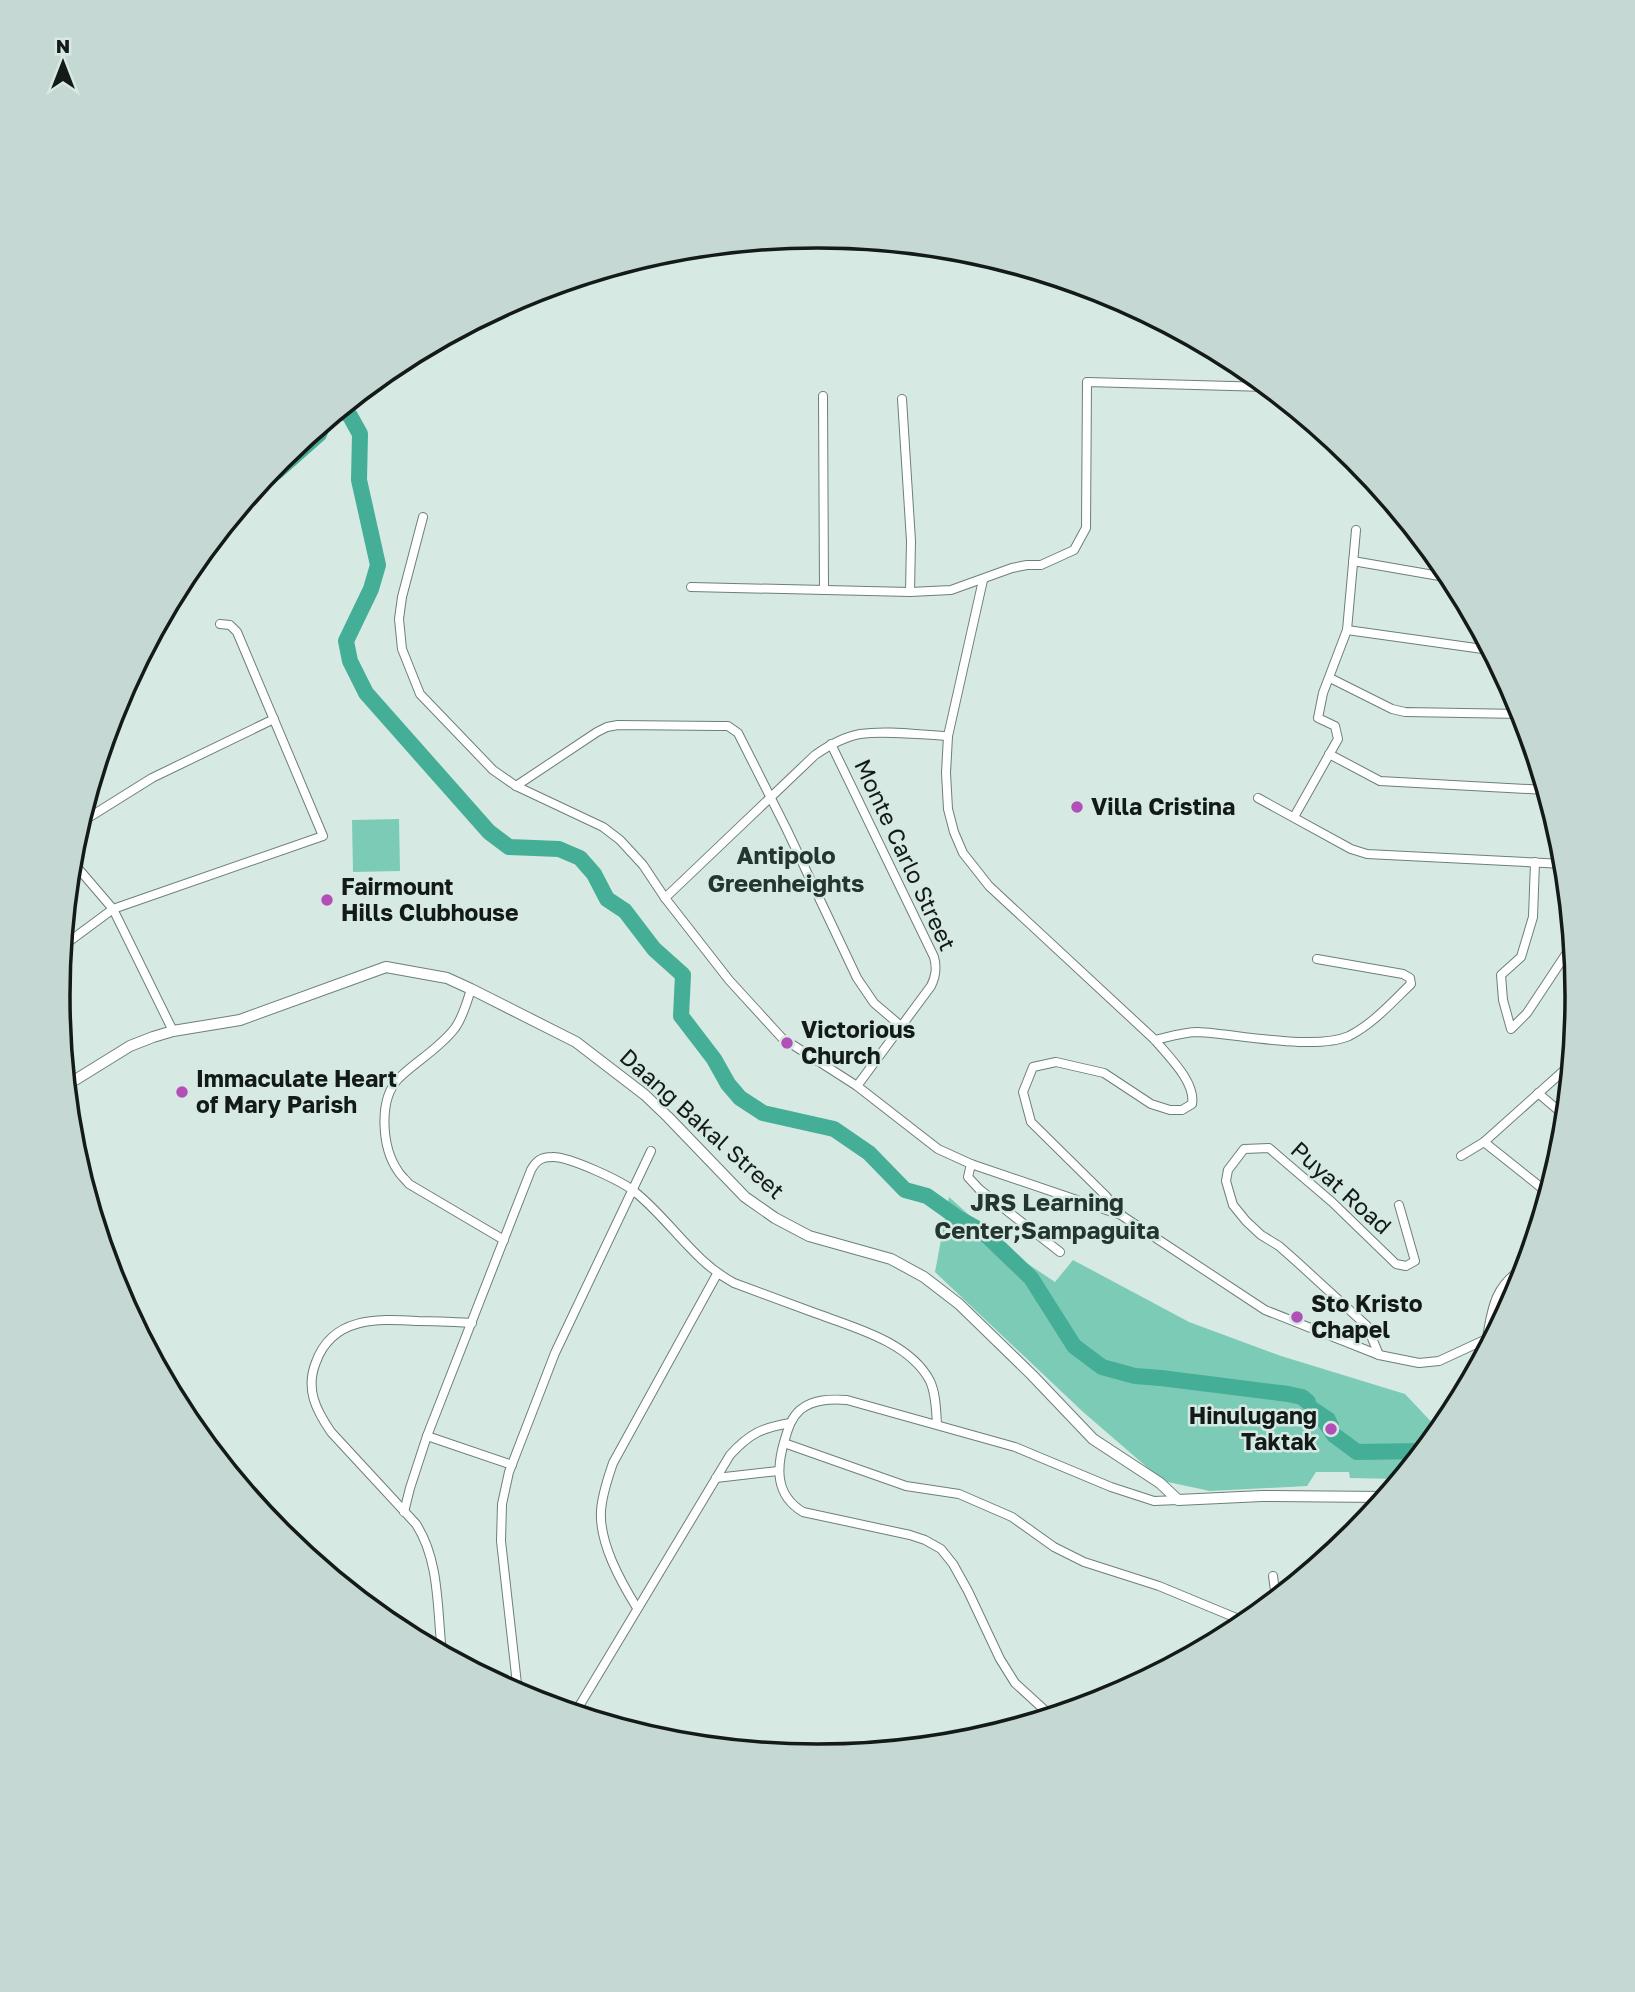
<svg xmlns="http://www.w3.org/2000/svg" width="1635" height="1992" font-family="'Golos Text',sans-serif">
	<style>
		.green { fill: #7ccbb6 }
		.water { fill: #44ae96 }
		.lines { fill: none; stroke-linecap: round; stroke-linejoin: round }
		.river { stroke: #44ae96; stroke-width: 16 }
		.street-casing { stroke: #6d7f79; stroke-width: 10 }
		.secondary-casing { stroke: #6d7f79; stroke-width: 12 }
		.street { stroke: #fff; stroke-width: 8 }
		.secondary { stroke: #fff; stroke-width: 10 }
		.poi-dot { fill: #b250b7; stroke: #d6e9e3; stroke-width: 2.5 }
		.labels { text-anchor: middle; stroke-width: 5; stroke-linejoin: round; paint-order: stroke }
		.poi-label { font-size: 23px; font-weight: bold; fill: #131a18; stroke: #d6e9e3; text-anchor: start }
		.street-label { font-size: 23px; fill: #131a18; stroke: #d6e9e3 }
		.neighbourhood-label { font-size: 24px; font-weight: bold; fill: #253530; stroke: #d6e9e3 }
		.rim { fill: none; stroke: #131a18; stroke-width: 3.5 }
	</style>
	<rect width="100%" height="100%" fill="#d6e9e3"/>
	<g class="green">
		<path d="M 399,819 L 400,871 L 353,872 L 352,820 Z"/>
		<path d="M 949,1197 L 1010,1252 L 1055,1282 L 1073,1260 L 1189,1322 L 1281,1356 L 1405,1394 L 1439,1430 L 1399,1479 L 1350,1478 L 1349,1472 L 1316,1472 L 1307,1486 L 1210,1491 L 1163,1481 L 1082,1411 L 935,1272 Z"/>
	</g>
	<path class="water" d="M 1288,1394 L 1304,1394 L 1334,1414 L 1339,1424 L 1334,1435 L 1328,1439 L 1309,1408 Z"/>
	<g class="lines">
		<g class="river">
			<path d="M 339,410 L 342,410 L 350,416 L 360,434 L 359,480 L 378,565 L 371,589 L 346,641 L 350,661 L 366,693 L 489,832 L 509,847 L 559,849 L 580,858 L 594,874 L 607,899 L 625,911 L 654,949 L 683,975 L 681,1016 L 714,1059 L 728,1084 L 740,1098 L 763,1113 L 834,1129 L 869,1153 L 905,1190 L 927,1196 L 958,1218 L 983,1232 L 1031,1278 L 1074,1346 L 1102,1367 L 1135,1376 L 1161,1378 L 1288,1394 L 1302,1397 L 1308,1402"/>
			<path d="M 263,480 L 276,472 L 319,434 L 323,424"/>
			<path d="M 1323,1419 L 1334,1435 L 1357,1452 L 1422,1451"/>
		</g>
		<defs>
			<g id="street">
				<path d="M 823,396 L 824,590"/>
				<path d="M 902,399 L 911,541 L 910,592"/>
				<path d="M 423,517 L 402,597 L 399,619 L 402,649 L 420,694 L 493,770 L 516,786 L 603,827 L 620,840 L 643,865 L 665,898 L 729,980 L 782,1038 L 857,1086 L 938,1149 L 971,1164 L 1121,1215 L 1265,1310 L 1379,1355 L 1419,1363 L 1439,1361 L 1493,1336"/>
				<path d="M 1353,561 L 1451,578"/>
				<path d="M 983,580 L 948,736 L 946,773 L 948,809 L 954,832 L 963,853 L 989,886 L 1155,1040 C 1168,1056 1196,1082 1192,1104 L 1182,1110 L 1170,1110 L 1151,1104 L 1104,1073 L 1056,1062 L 1033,1067 L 1023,1092 L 1031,1122 L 1105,1195 L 1121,1214"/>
				<path d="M 691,587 L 910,592 L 951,590 L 1012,568 L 1027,565 L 1041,565 L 1074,550 L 1086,528 L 1087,382 L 1267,387"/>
				<path d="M 1347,630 L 1490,650"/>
				<path d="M 1330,678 L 1392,709 L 1405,712 L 1522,714"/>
				<path d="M 831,744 L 934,957 C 937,968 936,976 931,986 L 857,1086"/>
				<path d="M 1329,754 L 1380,781 L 1545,790"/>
				<path d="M 516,786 L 597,732 L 607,727 L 618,725 L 719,726 L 728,726 L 738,733 L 786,828 L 857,978 L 874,1003 L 901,1026"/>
				<path d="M 1258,798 L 1351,849 L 1367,854 L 1564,864"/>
				<path d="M 1294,817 L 1338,739 L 1335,726 L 1318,718 L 1323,693 L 1347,630 L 1356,530"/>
				<path d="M 80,823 L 152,778 L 274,719"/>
				<path d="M 71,860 L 113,909 L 173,1031"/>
				<path d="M 1535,862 L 1533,917 L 1521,957 L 1501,975 L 1503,1000 L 1511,1029 L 1527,1013 L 1572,945"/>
				<path d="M 665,898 L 815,755 C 828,746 843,737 860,734 C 888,730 920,735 948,736"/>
				<path d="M 63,946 L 113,909 L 323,836 L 237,632 L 230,625 L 220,624"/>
				<path d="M 471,989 C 467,1002 463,1017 455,1028 C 439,1049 416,1061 398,1079 C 378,1101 382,1148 398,1171 C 401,1176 406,1180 409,1184 L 504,1240"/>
				<path d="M 1155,1040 C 1168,1037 1184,1032 1198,1032 C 1237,1034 1315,1051 1349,1036 C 1373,1024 1392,1002 1411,984 L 1410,978 L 1403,974 L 1317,959"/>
				<path d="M 1538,1093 L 1565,1116"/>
				<path d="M 1484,1142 L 1548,1193"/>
				<path d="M 1461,1156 L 1484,1142 L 1570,1065"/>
				<path d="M 971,1164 L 968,1177 L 979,1189 L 1060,1252"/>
				<path d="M 1487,1338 C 1492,1306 1496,1284 1525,1267"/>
				<path d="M 1379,1355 L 1367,1326 L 1296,1261 L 1279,1246 L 1261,1235 L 1246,1221 L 1233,1205 L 1226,1181 L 1228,1170 L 1244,1149 L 1269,1148 L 1332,1202 L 1396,1264 L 1406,1266 L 1415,1261 L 1399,1205"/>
				<path d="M 427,1436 L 512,1465"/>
				<path d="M 784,1443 L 906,1486 L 959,1494 L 1012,1517 L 1054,1547 L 1084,1562 L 1159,1586 L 1246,1622"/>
				<path d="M 716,1478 L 778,1471"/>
				<path d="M 404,1512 L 410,1488 L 427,1436 L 531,1170 C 536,1161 541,1157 552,1157 C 568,1156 622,1181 635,1192 C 671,1221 693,1261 734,1283 C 761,1293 788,1303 815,1313 C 853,1327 910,1342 930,1381 C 936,1394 936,1410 937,1424"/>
				<path d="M 1273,1576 L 1276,1598"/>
				<path d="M 637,1608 C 621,1582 599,1543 601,1511 C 602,1494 608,1478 613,1463 L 717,1274"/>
				<path d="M 442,1653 C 437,1610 440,1561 416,1524 L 331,1432 C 316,1410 305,1389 316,1362 C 333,1316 378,1319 418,1321 C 436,1321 454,1322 472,1323"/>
				<path d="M 518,1693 L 501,1541 L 502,1504 L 509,1472 L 555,1353 L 651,1151"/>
				<path d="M 575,1713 L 730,1455 C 750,1433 762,1428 790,1423"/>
				<path d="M 1050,1715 L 1015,1683 L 1000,1659 L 968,1591 L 953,1564 L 941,1549 L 925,1540 L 910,1535 L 803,1512 C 775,1495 776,1468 785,1439 C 788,1429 791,1418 800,1410 C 813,1399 831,1399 847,1400 L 1015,1447 L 1111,1487 L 1154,1501 L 1178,1500"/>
			</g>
			<path id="secondary" d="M 67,1085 L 130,1046 L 153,1037 L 173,1031 L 240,1020 L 386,967 L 447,978 L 471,989 L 576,1042 L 645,1095 L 668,1117 L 745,1197 L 775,1218 L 809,1236 L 891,1259 L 924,1277 L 959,1304 L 1032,1375 L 1093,1439 L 1160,1483 L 1178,1500 L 1262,1496 L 1385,1497"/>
		</defs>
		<use href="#street" class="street-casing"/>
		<use href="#secondary" class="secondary-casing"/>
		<use href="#street" class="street"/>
		<use href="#secondary" class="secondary"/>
	</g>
	<g class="poi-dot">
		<circle cx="1077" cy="807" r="7"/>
		<circle cx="327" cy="900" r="7"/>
		<circle cx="787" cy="1043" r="7"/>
		<circle cx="182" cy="1092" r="7"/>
		<circle cx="1297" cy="1317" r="7"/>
		<circle cx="1331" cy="1429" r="7"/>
	</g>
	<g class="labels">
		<g class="poi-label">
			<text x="1091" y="815">Villa Cristina</text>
			<text x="341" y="895">Fairmount<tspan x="341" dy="26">Hills Clubhouse</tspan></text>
			<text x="801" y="1038">Victorious<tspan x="801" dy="26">Church</tspan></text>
			<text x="196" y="1087">Immaculate Heart<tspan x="196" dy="26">of Mary Parish</tspan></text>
			<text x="1311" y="1312">Sto Kristo<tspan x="1311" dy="26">Chapel</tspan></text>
			<text x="1317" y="1424" text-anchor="end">Hinulugang<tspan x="1317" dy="26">Taktak</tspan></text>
		</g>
		<g class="street-label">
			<text transform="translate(905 855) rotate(65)" y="8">Monte Carlo Street</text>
			<text transform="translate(702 1124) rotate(42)" y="8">Daang Bakal Street</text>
			<text transform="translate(1341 1188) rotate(42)" y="8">Puyat Road</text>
		</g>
		<g class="neighbourhood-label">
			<text x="786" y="864">Antipolo<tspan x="786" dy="28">Greenheights</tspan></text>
			<text x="1047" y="1211">JRS Learning<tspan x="1047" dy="28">Center;Sampaguita</tspan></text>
		</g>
	</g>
	<path d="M0 0H1635V1992H0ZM817 248H818A747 747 0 0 1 1565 995V997A747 747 0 0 1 818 1744H817A747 747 0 0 1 70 997V995A747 747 0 0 1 817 248Z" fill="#c6d8d3" fill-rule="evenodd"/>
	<path class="rim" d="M817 248H818A747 747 0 0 1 1565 995V997A747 747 0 0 1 818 1744H817A747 747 0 0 1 70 997V995A747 747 0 0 1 817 248Z"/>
	<g transform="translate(63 63)" stroke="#d6e9e3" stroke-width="5" paint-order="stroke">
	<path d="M0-5L12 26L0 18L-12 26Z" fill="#131a18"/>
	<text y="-10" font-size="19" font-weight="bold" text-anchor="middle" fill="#131a18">N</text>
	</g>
</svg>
